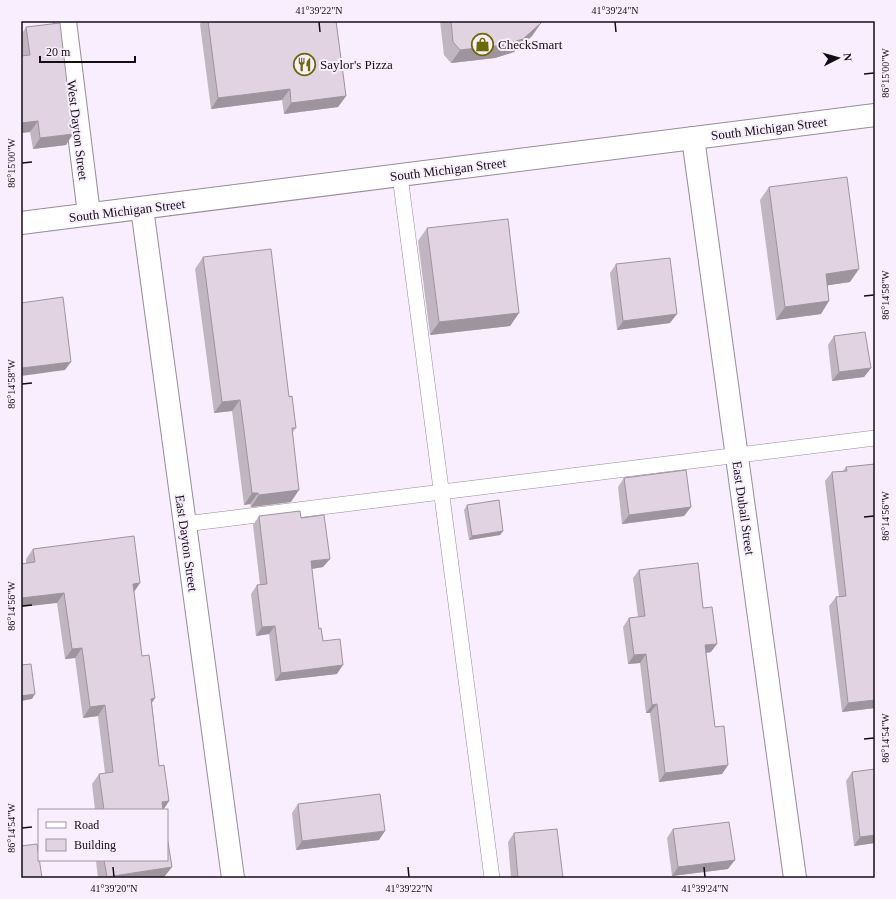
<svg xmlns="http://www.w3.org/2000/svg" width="896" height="899" font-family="'Times New Roman',serif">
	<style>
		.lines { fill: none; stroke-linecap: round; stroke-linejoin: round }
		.service-casing { stroke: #968c9a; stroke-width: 16 }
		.minor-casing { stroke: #968c9a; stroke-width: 24 }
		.primary-casing { stroke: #968c9a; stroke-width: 24 }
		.service { stroke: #fff; stroke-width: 15 }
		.minor { stroke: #fff; stroke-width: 22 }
		.primary { stroke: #fff; stroke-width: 22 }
		.wall { fill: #c2b5c2 }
		.shaded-wall { fill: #9e949e }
		.building { fill: #e1d3e1; stroke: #9e949e }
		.ticks { fill: none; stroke: #120f14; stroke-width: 1.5 }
		.labels { text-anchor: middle; stroke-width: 4; stroke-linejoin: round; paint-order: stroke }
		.poi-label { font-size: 13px; fill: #120f14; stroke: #f9eefe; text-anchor: start }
		.street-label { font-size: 13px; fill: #120f14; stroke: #f9eefe }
		.neatline { fill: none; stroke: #120f14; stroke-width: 1.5 }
		.ticks-label { font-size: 10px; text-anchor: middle; fill: #120f14 }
	</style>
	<rect width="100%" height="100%" fill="#f9eefe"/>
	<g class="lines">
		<defs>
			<g id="service">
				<path d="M 400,176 L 492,878"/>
				<path d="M 185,524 L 875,438"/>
			</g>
			<g id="minor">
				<path d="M 65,21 L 89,214"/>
				<path d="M 693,138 L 795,878"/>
				<path d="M 142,208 L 233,878"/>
			</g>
			<path id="primary" d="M 21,223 L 875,115"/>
		</defs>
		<use href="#service" class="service-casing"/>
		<use href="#minor" class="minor-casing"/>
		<use href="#primary" class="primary-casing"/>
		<use href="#service" class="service"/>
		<use href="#minor" class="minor"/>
		<use href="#primary" class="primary"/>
	</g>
	<g class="wall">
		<path d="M 202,21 L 336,21 L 346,96 L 338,107 L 284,114 L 282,100 L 211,109 L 200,24 Z"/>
		<path d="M 440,21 L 541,21 L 541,23 L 532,36 L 514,52 L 495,58 L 451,63 L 444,55 Z"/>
		<path d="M 26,27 L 73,134 L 66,145 L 33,149 L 30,132 L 21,133 L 21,35 Z"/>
		<path d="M 769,187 L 850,282 L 827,285 L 821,314 L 776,320 L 760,200 Z"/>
		<path d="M 427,228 L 519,313 L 510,326 L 430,335 L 418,241 Z"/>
		<path d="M 203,257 L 289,397 L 296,428 L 293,432 L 291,502 L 251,507 L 250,504 L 244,505 L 232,411 L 214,413 L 195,269 Z"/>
		<path d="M 616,264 L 670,323 L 617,330 L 610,273 Z"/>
		<path d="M 834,336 L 871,368 L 864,377 L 832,381 L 828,345 Z"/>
		<path d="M 875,464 L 875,708 L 842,712 L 829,606 L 836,597 L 839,597 L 825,481 L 832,472 L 843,471 L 846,467 Z"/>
		<path d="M 624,478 L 691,507 L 684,516 L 622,524 L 618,487 Z"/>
		<path d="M 467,505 L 503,531 L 500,535 L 469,540 L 464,510 Z"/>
		<path d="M 259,516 L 301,518 L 330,559 L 323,567 L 312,569 L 319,629 L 323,641 L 337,674 L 275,681 L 269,634 L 256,636 L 251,594 L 257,585 L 260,585 L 253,525 Z"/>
		<path d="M 33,549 L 140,583 L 134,592 L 142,656 L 155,698 L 152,703 L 159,766 L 169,801 L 163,810 L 95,810 L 92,784 L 99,774 L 105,773 L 98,716 L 83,718 L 75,658 L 65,659 L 57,603 L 26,563 L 26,559 Z"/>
		<path d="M 639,570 L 703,608 L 711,652 L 706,653 L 715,727 L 728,765 L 722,774 L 659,782 L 650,713 L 646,713 L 640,663 L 628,664 L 623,627 L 629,618 L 638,617 L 633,578 Z"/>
		<path d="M 875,769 L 875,843 L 854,846 L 846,781 L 852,772 Z"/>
		<path d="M 298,804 L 379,840 L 296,850 L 292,813 Z"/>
		<path d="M 673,829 L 728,869 L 672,876 L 667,838 Z"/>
		<path d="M 514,833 L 563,878 L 511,878 L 508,842 Z"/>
		<path d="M 96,860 L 167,860 L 172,867 L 164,877 L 160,878 L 98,878 L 96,861 Z"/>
	</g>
	<g class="shaded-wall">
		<path d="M 541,23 L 532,36 L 514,52 L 495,58 L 451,63 L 460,50 Z"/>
		<path d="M 290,89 L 282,100 L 211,109 L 218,98 Z"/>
		<path d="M 346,96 L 338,107 L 284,114 L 291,103 Z"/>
		<path d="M 38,121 L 30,132 L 21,133 L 21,123 Z"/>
		<path d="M 73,134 L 66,145 L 33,149 L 40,138 Z"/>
		<path d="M 859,269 L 850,282 L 817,287 L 826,274 Z"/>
		<path d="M 829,301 L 821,314 L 776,320 L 785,307 Z"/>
		<path d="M 519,313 L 510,326 L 430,335 L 439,322 Z"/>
		<path d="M 677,314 L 670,323 L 617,330 L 623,321 Z"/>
		<path d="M 71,362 L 65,370 L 21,376 L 21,370 L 22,368 Z"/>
		<path d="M 871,368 L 864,377 L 832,381 L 839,372 Z"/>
		<path d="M 240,400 L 232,411 L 214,413 L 222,402 Z"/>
		<path d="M 299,490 L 291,502 L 251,507 L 259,495 Z"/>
		<path d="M 252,493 L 258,493 L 250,504 L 244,505 Z"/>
		<path d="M 691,507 L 684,516 L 622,524 L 629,515 Z"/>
		<path d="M 503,531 L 500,535 L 469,540 L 472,536 Z"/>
		<path d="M 330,559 L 323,567 L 305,570 L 311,561 Z"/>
		<path d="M 140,583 L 133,593 L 133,584 Z"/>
		<path d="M 64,593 L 57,603 L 21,607 L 21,598 Z"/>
		<path d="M 275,626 L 269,634 L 256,636 L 262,627 Z"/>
		<path d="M 717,644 L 711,652 L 699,654 L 705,645 Z"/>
		<path d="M 82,648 L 75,658 L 65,659 L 72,649 Z"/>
		<path d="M 646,654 L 640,663 L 628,664 L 634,655 Z"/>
		<path d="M 343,665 L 337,674 L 275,681 L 281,673 Z"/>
		<path d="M 35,694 L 32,699 L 21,701 L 21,696 Z"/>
		<path d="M 155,698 L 148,708 L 151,699 Z"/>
		<path d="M 875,700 L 875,708 L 842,712 L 848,703 Z"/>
		<path d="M 657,704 L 650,713 L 646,713 L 652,705 Z"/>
		<path d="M 105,705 L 98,716 L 83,718 L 90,707 Z"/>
		<path d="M 728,765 L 722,774 L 659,782 L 665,773 Z"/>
		<path d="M 169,801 L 163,810 L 162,802 Z"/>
		<path d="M 385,831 L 379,840 L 296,850 L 302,841 Z"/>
		<path d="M 875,835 L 875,843 L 854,846 L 860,837 Z"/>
		<path d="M 735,860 L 728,869 L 672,876 L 678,867 Z"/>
		<path d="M 172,867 L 164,877 L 160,878 L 106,878 L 107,877 Z"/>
	</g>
	<g class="building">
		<path d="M 208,21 L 336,21 L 346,96 L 291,103 L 290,89 L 218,98 Z"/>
		<path d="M 451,21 L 541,21 L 541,23 L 523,39 L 504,45 L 460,50 L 453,42 Z"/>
		<path d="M 60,23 L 73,134 L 40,138 L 38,121 L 21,123 L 21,56 L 30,55 L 26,27 Z"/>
		<path d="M 847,177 L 859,269 L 826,274 L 829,301 L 785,307 L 769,187 Z"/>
		<path d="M 508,219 L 519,313 L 439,322 L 427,228 Z"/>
		<path d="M 271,249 L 289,397 L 292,396 L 296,428 L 292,428 L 299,490 L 259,495 L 258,493 L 252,493 L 240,400 L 222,402 L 203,257 Z"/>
		<path d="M 670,258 L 677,314 L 623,321 L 616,264 Z"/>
		<path d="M 63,297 L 71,362 L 22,368 L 23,373 L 21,373 L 21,303 Z"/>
		<path d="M 865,332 L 871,368 L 839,372 L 834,336 Z"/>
		<path d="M 875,464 L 875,700 L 848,703 L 836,597 L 846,596 L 832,472 L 847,471 L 846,467 Z"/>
		<path d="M 686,470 L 691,507 L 629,515 L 624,478 Z"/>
		<path d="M 499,500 L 503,531 L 472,536 L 467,505 Z"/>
		<path d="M 300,511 L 301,518 L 324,515 L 330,559 L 311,561 L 319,629 L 321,628 L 323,641 L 340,639 L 343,665 L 281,673 L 275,626 L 262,627 L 257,585 L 267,584 L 259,516 Z"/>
		<path d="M 134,536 L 140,583 L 133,584 L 142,656 L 149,655 L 155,698 L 151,699 L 159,766 L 164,765 L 169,801 L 162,802 L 163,810 L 104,810 L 99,774 L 113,772 L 105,705 L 90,707 L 82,648 L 72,649 L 64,593 L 21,598 L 21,564 L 35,562 L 33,549 Z"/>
		<path d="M 698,563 L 703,608 L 712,607 L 717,644 L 705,645 L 715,727 L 724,726 L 728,765 L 665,773 L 657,704 L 652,705 L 646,654 L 634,655 L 629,618 L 645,616 L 639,570 Z"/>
		<path d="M 31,664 L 35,694 L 21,696 L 21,665 Z"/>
		<path d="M 875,769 L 875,835 L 860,837 L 852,772 Z"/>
		<path d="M 380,794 L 385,831 L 302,841 L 298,804 Z"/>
		<path d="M 729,822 L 735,860 L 678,867 L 673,829 Z"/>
		<path d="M 557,829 L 563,878 L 518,878 L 514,833 Z"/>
		<path d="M 167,836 L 172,867 L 107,877 L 104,860 L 167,860 Z"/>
		<path d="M 37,844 L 42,878 L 21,878 L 21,846 Z"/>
	</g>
	<path class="ticks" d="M 319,22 L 320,32M 615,22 L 616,32M 864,74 L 874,73M 22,163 L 32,162M 864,296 L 874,295M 22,384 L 32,383M 864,517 L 874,516M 22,606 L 32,605M 864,739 L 874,738M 22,828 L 32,827M 113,867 L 114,877M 408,867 L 409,877M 704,867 L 705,877"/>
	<defs>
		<symbol id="shop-ring" viewBox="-11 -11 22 22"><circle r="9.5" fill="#f9eefe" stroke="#6d6904" stroke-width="1.5"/><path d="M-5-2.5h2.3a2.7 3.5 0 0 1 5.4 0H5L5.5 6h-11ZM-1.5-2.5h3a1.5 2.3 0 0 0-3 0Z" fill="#6d6904"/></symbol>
		<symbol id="restaurant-ring" viewBox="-11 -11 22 22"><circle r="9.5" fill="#f9eefe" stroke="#6d6904" stroke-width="1.5"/><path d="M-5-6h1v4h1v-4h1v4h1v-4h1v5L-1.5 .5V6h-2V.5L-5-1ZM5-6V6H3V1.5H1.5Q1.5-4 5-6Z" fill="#6d6904"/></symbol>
	</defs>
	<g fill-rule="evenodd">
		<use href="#shop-ring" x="470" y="32" width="25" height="25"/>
		<use href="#restaurant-ring" x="292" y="52" width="25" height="25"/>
	</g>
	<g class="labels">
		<g class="poi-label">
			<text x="498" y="49">CheckSmart</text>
			<text x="320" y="69">Saylor's Pizza</text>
		</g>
		<g class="street-label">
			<text transform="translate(769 128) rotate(-7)" y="5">South Michigan Street</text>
			<text transform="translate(78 130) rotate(83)" y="5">West Dayton Street</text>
			<text transform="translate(448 169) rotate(-7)" y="5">South Michigan Street</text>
			<text transform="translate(127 210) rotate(-7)" y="5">South Michigan Street</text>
			<text transform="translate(744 508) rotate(82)" y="5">East Dubail Street</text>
			<text transform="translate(187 543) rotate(82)" y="5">East Dayton Street</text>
		</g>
	</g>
	<rect width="896" height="899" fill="none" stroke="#f9eefe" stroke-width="44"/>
	<rect x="38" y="809" width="130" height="52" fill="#f9eefe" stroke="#9d95a0"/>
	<rect x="46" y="822" width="20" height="6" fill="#ffffff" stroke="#9d95a0"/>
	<text x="74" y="829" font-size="12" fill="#120f14">Road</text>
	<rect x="46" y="839" width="20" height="12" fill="#e1d3e1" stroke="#9d95a0"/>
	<text x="74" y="849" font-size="12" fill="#120f14">Building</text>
	<g transform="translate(838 58) rotate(84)" stroke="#f9eefe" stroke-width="3" paint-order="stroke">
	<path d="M0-3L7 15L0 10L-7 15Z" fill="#120f14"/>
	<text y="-6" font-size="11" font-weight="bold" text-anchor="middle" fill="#120f14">N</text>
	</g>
	<path d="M40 56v6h95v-6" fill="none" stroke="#120f14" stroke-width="2"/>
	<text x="46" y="56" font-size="12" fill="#120f14" stroke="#f9eefe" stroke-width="3" paint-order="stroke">20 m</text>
	<rect x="22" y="22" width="852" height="855" class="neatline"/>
	<g class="ticks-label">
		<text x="319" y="14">41°39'22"N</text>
		<text x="615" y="14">41°39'24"N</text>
		<text transform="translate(885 73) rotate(-90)" y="4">86°15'00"W</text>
		<text transform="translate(11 163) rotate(-90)" y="4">86°15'00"W</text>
		<text transform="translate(885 295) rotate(-90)" y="4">86°14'58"W</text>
		<text transform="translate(11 384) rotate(-90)" y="4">86°14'58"W</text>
		<text transform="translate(885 516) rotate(-90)" y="4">86°14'56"W</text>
		<text transform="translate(11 606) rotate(-90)" y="4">86°14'56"W</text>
		<text transform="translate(885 738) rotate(-90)" y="4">86°14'54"W</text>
		<text transform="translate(11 828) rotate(-90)" y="4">86°14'54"W</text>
		<text x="114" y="892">41°39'20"N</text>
		<text x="409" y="892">41°39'22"N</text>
		<text x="705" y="892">41°39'24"N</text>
	</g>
</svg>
